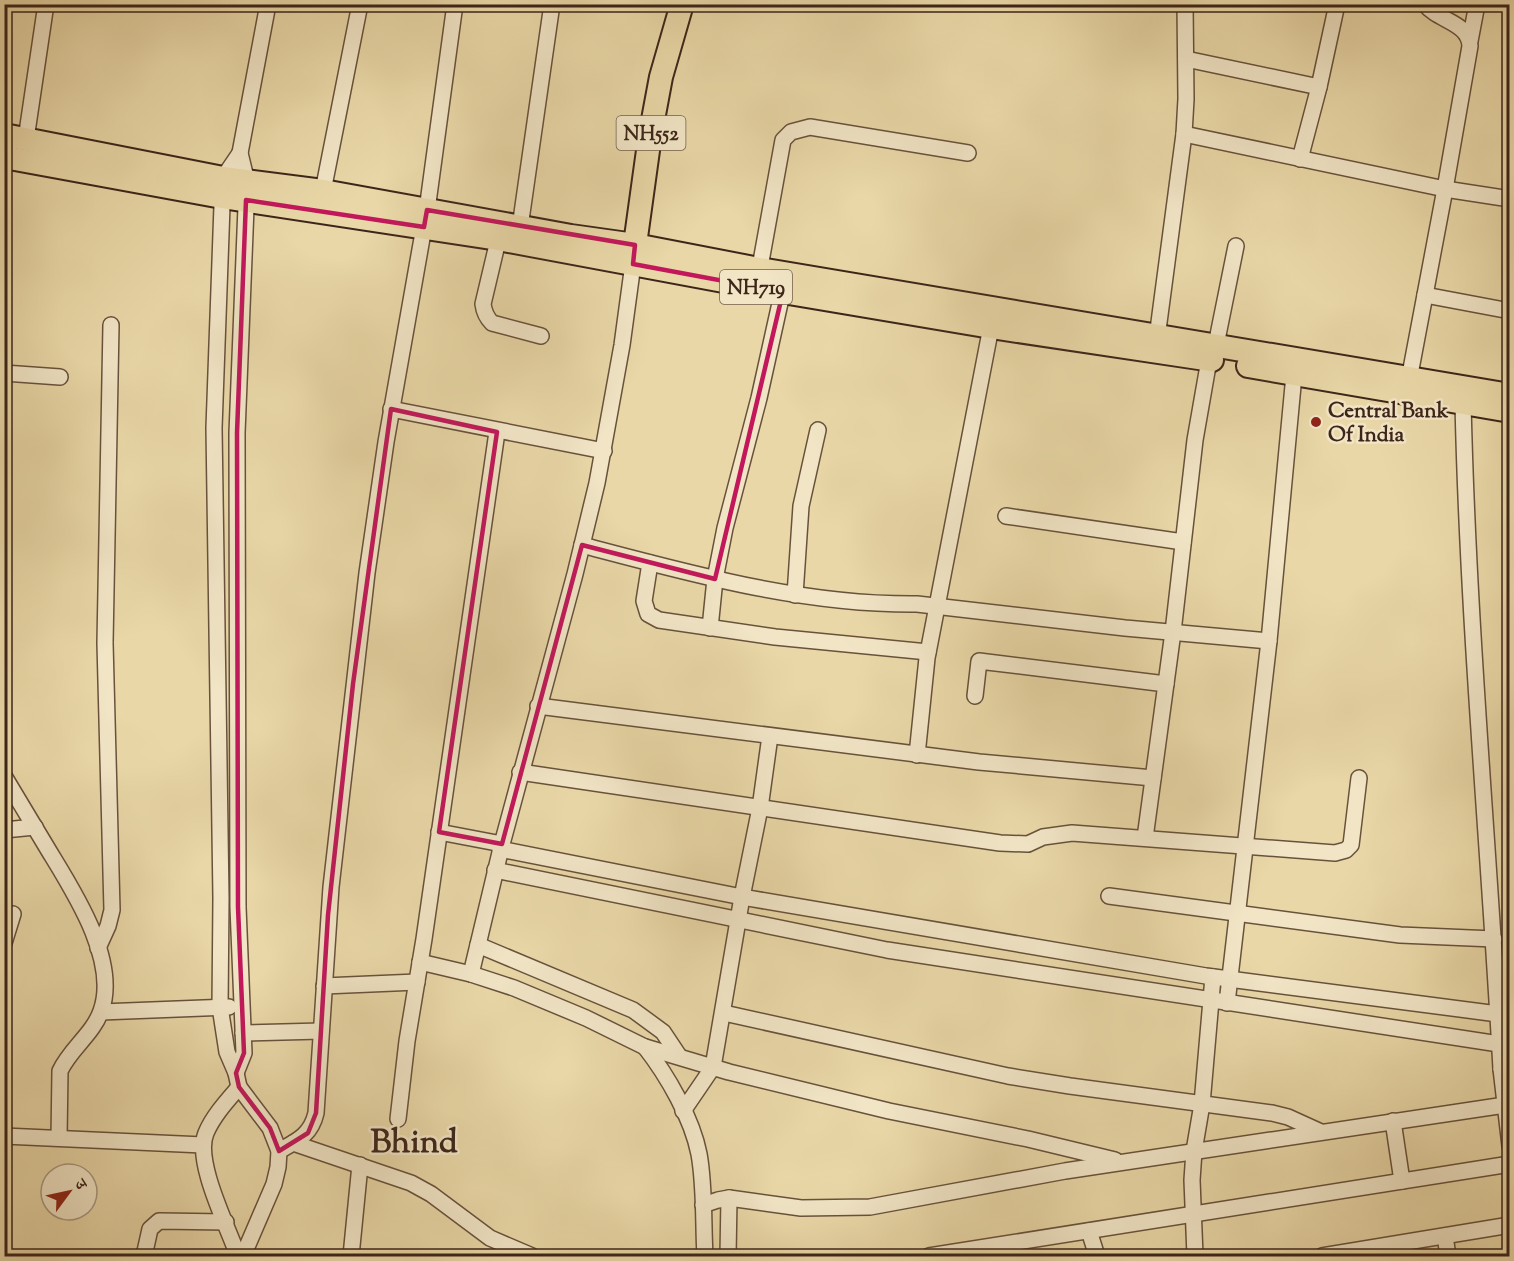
<svg xmlns="http://www.w3.org/2000/svg" width="1514" height="1261" font-family="'Sorts Mill Goudy','Noto Serif Devanagari',serif">
	<style>
		.lines { fill: none; stroke-linecap: round; stroke-linejoin: round }
		.minor-casing { stroke: #68523c; stroke-width: 18 }
		.highway-casing { stroke: #3d2519; stroke-width: 26 }
		.minor { stroke: #f1e5c6; stroke-width: 15 }
		.highway { stroke: #e9d7a7; stroke-width: 22 }
		.marked { fill: none; stroke: #c2185b; stroke-width: 4.5; stroke-linejoin: round }
		.poi-dot { fill: #8f2418; stroke: #f1e5c6; stroke-width: 2 }
		.labels { text-anchor: middle; stroke-width: 5; stroke-linejoin: round; paint-order: stroke }
		.shield { fill: #f1e5c6; stroke: #735f4d; stroke-width: 1.5 }
		.shield-label { font-size: 20px; font-weight: bold; fill: #3d2519 }
		.poi-label { font-size: 21px; font-weight: bold; fill: #3d2519; stroke: #f1e5c6; text-anchor: start }
		.town-label { font-size: 33px; font-weight: bold; fill: #3d2519; stroke: #f1e5c6 }
	</style>
	<rect width="100%" height="100%" fill="#e9d7a7"/>
	<filter id="stains"><feTurbulence type="fractalNoise" baseFrequency=".00333" numOctaves="4"/><feColorMatrix values="0 0 0 0 .2 0 0 0 0 .09 0 0 0 0 .02 0 0 0 .5 -.17"/></filter>
	<radialGradient id="worn" r=".72"><stop offset=".6" stop-color="#630" stop-opacity="0"/><stop offset="1" stop-color="#630" stop-opacity=".3"/></radialGradient>
	<g class="lines">
		<defs>
			<g id="minor">
				<path d="M 1470,41 L 1477,4"/>
				<path d="M 1186,59 L 1319,87"/>
				<path d="M 1184,134 L 1445,189 L 1510,199"/>
				<path d="M 26,139 L 46,4"/>
				<path d="M 240,153 L 223,178 L 214,428 L 221,898 L 220,1007 L 227,1052 L 236,1073 L 239,1087 L 270,1128 L 279,1151 L 278,1167 L 274,1184 L 243,1256"/>
				<path d="M 1300,159 L 1319,87 L 1337,4"/>
				<path d="M 323,191 L 360,4"/>
				<path d="M 520,227 L 552,4"/>
				<path d="M 500,232 L 483,304 C 484,312 486,317 492,323 L 541,336"/>
				<path d="M 758,278 L 783,140 L 791,132 L 810,127 L 968,153"/>
				<path d="M 1425,295 L 1510,311"/>
				<path d="M 1156,345 L 1184,134 L 1186,99 L 1185,4"/>
				<path d="M 1216,345 L 1236,246"/>
				<path d="M 4,373 L 60,377"/>
				<path d="M 1408,385 L 1445,189 L 1470,46 C 1469,22 1437,21 1425,4"/>
				<path d="M 1463,403 C 1468,626 1489,847 1501,1069 L 1510,1068"/>
				<path d="M 391,409 L 604,451"/>
				<path d="M 1006,516 L 1183,542"/>
				<path d="M 582,545 C 692,574 802,605 917,604 L 1125,628 L 1269,641"/>
				<path d="M 650,563 L 644,601 L 648,614 L 659,620 L 775,637 L 928,652"/>
				<path d="M 795,595 L 801,506 L 818,430"/>
				<path d="M 710,628 L 715,579 L 725,528 L 759,398 L 784,285"/>
				<path d="M 975,696 L 979,661 L 1166,684"/>
				<path d="M 538,706 L 979,762 L 1153,778"/>
				<path d="M 917,755 L 927,658 L 991,327"/>
				<path d="M 520,772 L 1000,843 L 1028,844 L 1043,837 L 1072,833 L 1335,853 L 1346,850 L 1351,845 L 1359,778"/>
				<path d="M 4,776 C 19,801 34,826 49,851 C 74,892 119,961 101,1011 C 93,1034 70,1049 60,1071 L 59,1138"/>
				<path d="M 4,830 L 35,827"/>
				<path d="M 439,832 L 502,844"/>
				<path d="M 1145,838 L 1173,632 L 1195,440 L 1209,360"/>
				<path d="M 500,849 L 742,897 L 1206,976 L 1498,1014"/>
				<path d="M 495,870 L 887,950 L 1499,1044"/>
				<path d="M 1109,896 L 1400,935 L 1494,939"/>
				<path d="M 4,943 L 13,914"/>
				<path d="M 478,945 L 633,1010 L 663,1032 L 679,1056"/>
				<path d="M 98,948 L 108,926 L 112,910 L 105,643 L 111,325"/>
				<path d="M 420,962 L 471,974 L 514,988 L 586,1018 L 645,1047 L 729,1072 L 889,1111 L 1028,1139 L 1115,1160"/>
				<path d="M 471,974 L 502,844 L 575,574 L 597,483 L 622,345 L 633,264"/>
				<path d="M 324,986 L 417,982"/>
				<path d="M 1227,1003 L 1269,641 L 1294,375"/>
				<path d="M 101,1012 L 229,1007"/>
				<path d="M 724,1013 L 1008,1076 L 1070,1086 L 1272,1113 L 1288,1117 L 1321,1132"/>
				<path d="M 243,1033 L 321,1031"/>
				<path d="M 645,1047 C 667,1075 692,1118 699,1154 C 705,1187 703,1223 705,1256"/>
				<path d="M 1501,1069 L 1510,1146"/>
				<path d="M 236,1073 L 244,1053 L 238,907 L 237,433 L 247,182 L 240,153 L 268,4"/>
				<path d="M 683,1111 L 713,1067 L 742,897 L 760,808 L 770,736"/>
				<path d="M 398,1119 L 407,1041 L 424,939 L 497,432"/>
				<path d="M 1393,1121 L 1402,1181"/>
				<path d="M 4,1136 L 203,1145"/>
				<path d="M 293,1143 L 411,1183 L 431,1194 L 490,1238 L 532,1256"/>
				<path d="M 279,1151 C 297,1141 311,1135 316,1113 L 331,887 L 367,573 L 386,442 L 427,210 L 455,4"/>
				<path d="M 703,1205 L 718,1200 L 729,1198 L 801,1208 L 870,1207 L 1065,1171 L 1505,1105"/>
				<path d="M 1089,1231 L 1097,1256"/>
				<path d="M 1445,1236 L 1448,1256"/>
				<path d="M 144,1256 L 150,1229 L 159,1221 L 226,1222"/>
				<path d="M 238,1256 C 228,1227 194,1161 206,1133 C 213,1116 227,1101 239,1087"/>
				<path d="M 351,1256 L 360,1165"/>
				<path d="M 728,1256 L 729,1198"/>
				<path d="M 929,1256 L 1510,1164"/>
				<path d="M 1195,1256 L 1192,1180 L 1194,1151 L 1202,1104 L 1213,977"/>
				<path d="M 1322,1256 L 1510,1225"/>
			</g>
			<g id="highway">
				<path d="M 4,135 L 223,178 L 323,191 L 571,236 L 635,245 L 759,269 L 1510,395"/>
				<path d="M 4,157 L 222,197 L 498,239 L 783,292 L 991,327 L 1212,360"/>
				<path d="M 633,259 L 650,136 L 661,77 L 682,4"/>
				<path d="M 1248,366 L 1510,411"/>
			</g>
		</defs>
		<use href="#minor" class="minor-casing"/>
		<use href="#highway" class="highway-casing"/>
		<use href="#minor" class="minor"/>
		<use href="#highway" class="highway"/>
	</g>
	<path class="marked" d="M 246,200 L 424,227 L 427,210 L 635,245 L 633,264 L 783,292 L 715,579 L 582,545 L 502,844 L 439,832 L 497,432 L 391,409 L 353,684 L 328,915 L 316,1113 L 308,1133 L 279,1151 L 270,1128 L 239,1087 L 236,1073 L 244,1053 L 238,907 L 237,433 Z"/>
	<circle class="poi-dot" cx="1316" cy="422" r="6"/>
	<g class="labels">
		<g class="shield">
			<rect x="616.5" y="116" width="69" height="34" rx="4.5"/>
			<rect x="720" y="270" width="72" height="34" rx="4.5"/>
		</g>
		<g class="shield-label">
			<text x="651" y="140">NH552</text>
			<text x="756" y="294">NH719</text>
		</g>
		<g class="poi-label">
			<text x="1328" y="417">Central Bank<tspan x="1328" dy="24">Of India</tspan></text>
		</g>
		<g class="town-label">
			<text x="414" y="1152">Bhind</text>
		</g>
	</g>
	<rect width="1514" height="1261" fill="none" stroke="#e9d7a7" stroke-width="24"/>
	<rect x="6" y="6" width="1502" height="1249" fill="none" stroke="#3d2519" stroke-width="3"/>
	<rect x="12" y="12" width="1490" height="1237" fill="none" stroke="#3d2519" stroke-width="1.5"/>
	<g transform="translate(69 1192) rotate(57)"><circle r="28" fill="#f1e5c6" stroke="#a99881" stroke-width="1.5"/>
	<path d="M0-4.5L10 22L0 15L-10 22Z" fill="#8f2418"/>
	<text y="-9" font-size="16" font-weight="bold" text-anchor="middle" fill="#3d2519">उ</text>
	</g>
	<rect width="100%" height="100%" filter="url(#stains)"/>
	<rect width="100%" height="100%" fill="url(#worn)"/>
</svg>
